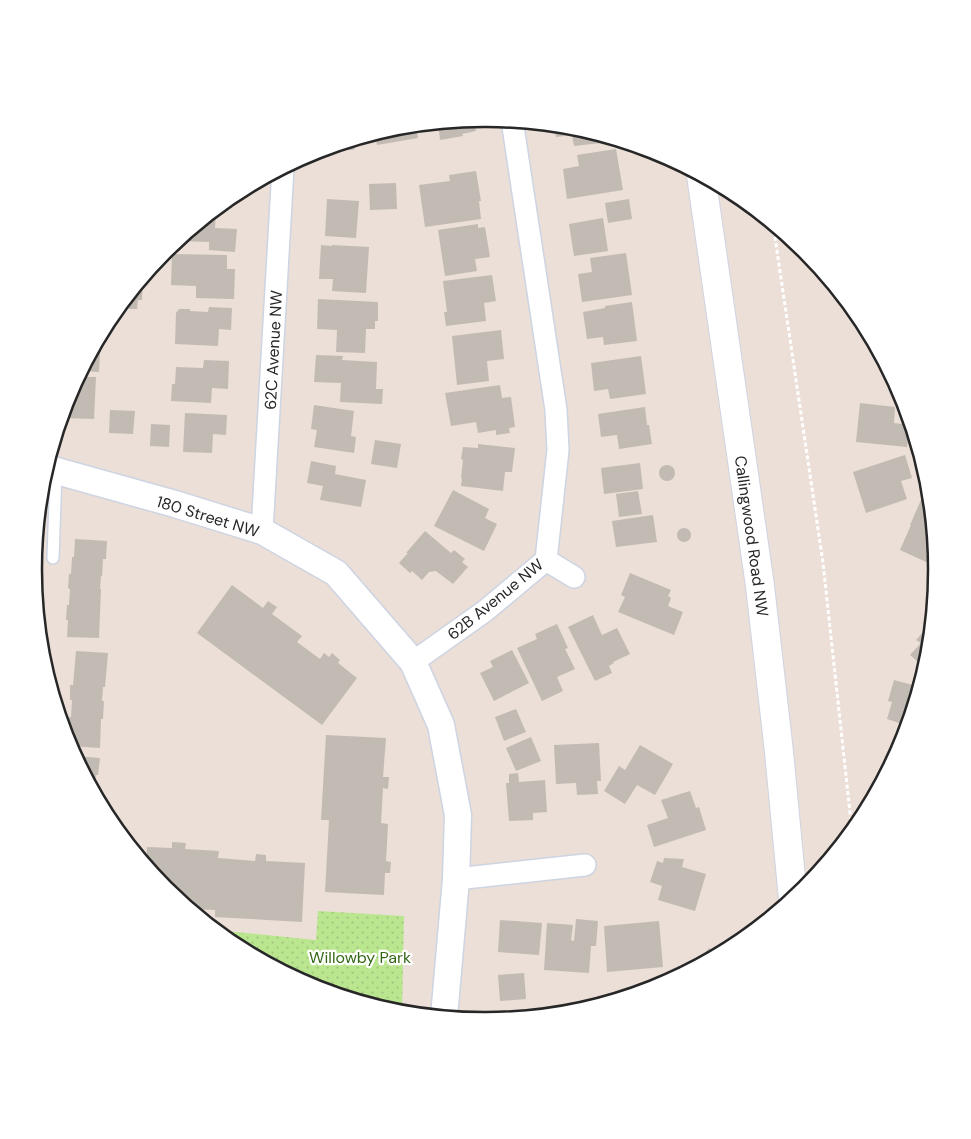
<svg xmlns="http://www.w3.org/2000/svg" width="971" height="1139" font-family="'DM Sans',sans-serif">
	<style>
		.grass { fill: url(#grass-dots) }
		.building { fill: #c2bbb4 }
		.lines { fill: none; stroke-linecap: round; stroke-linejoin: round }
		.service-casing { stroke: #cdd4e2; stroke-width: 14 }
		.minor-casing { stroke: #cdd4e2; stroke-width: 24 }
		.tertiary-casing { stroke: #cdd4e2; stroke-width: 29 }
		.secondary-casing { stroke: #cdd4e2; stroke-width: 30 }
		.path { stroke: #fff; stroke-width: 3; stroke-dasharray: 4 2.5; stroke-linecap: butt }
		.service { stroke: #fff; stroke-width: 11 }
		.minor { stroke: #fff; stroke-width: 21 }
		.tertiary { stroke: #fff; stroke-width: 26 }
		.secondary { stroke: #fff; stroke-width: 28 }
		.labels { text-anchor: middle; stroke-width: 4.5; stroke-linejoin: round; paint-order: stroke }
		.street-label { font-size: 16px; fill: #272727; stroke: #fff }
		.park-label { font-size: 16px; fill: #336715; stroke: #fff }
		.rim { fill: none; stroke: #272727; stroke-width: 2.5 }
	</style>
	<defs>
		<pattern id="grass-dots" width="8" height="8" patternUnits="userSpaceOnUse" patternTransform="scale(1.25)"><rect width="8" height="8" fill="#bbe690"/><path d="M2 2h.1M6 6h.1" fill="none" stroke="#a1c57c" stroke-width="1.8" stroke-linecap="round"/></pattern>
	</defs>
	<rect width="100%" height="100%" fill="#ebdfd7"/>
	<path class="grass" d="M 318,911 L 404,916 L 402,1013 L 397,1013 L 312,987 L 234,945 L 216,930 L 316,940 Z"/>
	<g class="building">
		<path d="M 474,119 L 476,131 L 462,134 L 463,136 L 440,140 L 438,122 Z"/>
		<path d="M 416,125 L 418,138 L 377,145 L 375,133 L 398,126 Z"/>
		<path d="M 554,125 L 574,126 L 611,138 L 611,142 L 574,146 L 572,135 L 556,137 Z"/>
		<path d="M 368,135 L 369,141 L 359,143 L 357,146 L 353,150 L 347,150 L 341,146 L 330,148 L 329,147 Z"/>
		<path d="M 616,149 L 623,190 L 567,199 L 563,169 L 579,166 L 577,155 Z"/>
		<path d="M 476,171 L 481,201 L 479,201 L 481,219 L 425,227 L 419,185 L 450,181 L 449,175 Z"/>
		<path d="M 396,183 L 397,209 L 370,210 L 369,184 Z"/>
		<path d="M 327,199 L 359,201 L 356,238 L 325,236 Z"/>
		<path d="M 629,199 L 632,219 L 608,223 L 605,203 Z"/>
		<path d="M 216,209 L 215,228 L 237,229 L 235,252 L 209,250 L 209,242 L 177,241 Z"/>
		<path d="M 603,218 L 608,251 L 574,256 L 569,224 Z"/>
		<path d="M 478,224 L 478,228 L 485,227 L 490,257 L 475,259 L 477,271 L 445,276 L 438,230 Z"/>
		<path d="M 321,245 L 332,246 L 332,245 L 369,247 L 366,293 L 332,291 L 333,279 L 319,279 Z"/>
		<path d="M 626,253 L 632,295 L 582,302 L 578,274 L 592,272 L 590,258 Z"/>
		<path d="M 172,254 L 227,255 L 227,269 L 235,269 L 234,299 L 196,298 L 196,286 L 171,285 Z"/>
		<path d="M 492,275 L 496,301 L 484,303 L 486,321 L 446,326 L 444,312 L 447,312 L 443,281 Z"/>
		<path d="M 143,278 L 142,300 L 138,300 L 137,309 L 129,309 L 129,299 L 126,299 Z"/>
		<path d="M 318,299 L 378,302 L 378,321 L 375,321 L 375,329 L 366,329 L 365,353 L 336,352 L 337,330 L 317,329 Z"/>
		<path d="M 632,302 L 637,341 L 604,345 L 603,337 L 587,339 L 583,312 L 605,308 L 605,306 Z"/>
		<path d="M 209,307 L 232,308 L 231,330 L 219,329 L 218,346 L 175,344 L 176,313 L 179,309 L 190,309 L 190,311 L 208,312 Z"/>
		<path d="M 852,307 L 861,319 L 871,337 L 868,339 L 848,309 Z"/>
		<path d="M 501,330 L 504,359 L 487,361 L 489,381 L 457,385 L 452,336 Z"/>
		<path d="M 101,335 L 99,372 L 82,371 Z"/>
		<path d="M 316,355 L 343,356 L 342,360 L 377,362 L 376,389 L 383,389 L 382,404 L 340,402 L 341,383 L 314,382 Z"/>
		<path d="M 641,356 L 646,394 L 610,399 L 608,389 L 594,391 L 591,363 Z"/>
		<path d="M 204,360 L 229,361 L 228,389 L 212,388 L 211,403 L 171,401 L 172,384 L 175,384 L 176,367 L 203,368 Z"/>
		<path d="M 79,377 L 96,377 L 94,419 L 63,418 L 63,413 L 68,396 Z"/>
		<path d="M 500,385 L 502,398 L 511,397 L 515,427 L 509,428 L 510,433 L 496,435 L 496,430 L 478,433 L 476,422 L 451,426 L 445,393 Z"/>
		<path d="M 860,403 L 895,407 L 894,423 L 910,425 L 907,447 L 856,442 Z"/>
		<path d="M 314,405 L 354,411 L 351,436 L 356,437 L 354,453 L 314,447 L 317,430 L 311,429 Z"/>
		<path d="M 645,407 L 647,425 L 649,425 L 652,444 L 619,449 L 617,435 L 601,437 L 598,414 Z"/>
		<path d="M 110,410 L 135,411 L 133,434 L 109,433 Z"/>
		<path d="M 185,413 L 227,415 L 226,435 L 213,434 L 212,453 L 183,452 Z"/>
		<path d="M 151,424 L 170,425 L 169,447 L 150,446 Z"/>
		<path d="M 375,440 L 401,444 L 397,468 L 371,464 Z"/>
		<path d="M 478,444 L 515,448 L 512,472 L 505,472 L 503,491 L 461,486 L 462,478 L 461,478 L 463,460 L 461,459 L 463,447 L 478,448 Z"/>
		<path d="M 905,455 L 912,478 L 901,481 L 907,499 L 866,513 L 853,472 Z"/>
		<path d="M 311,461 L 336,466 L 335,474 L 366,480 L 361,507 L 320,500 L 323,486 L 307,483 Z"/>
		<path d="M 640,463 L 643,489 L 604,494 L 601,468 Z"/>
		<circle cx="667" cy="473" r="8"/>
		<path d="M 453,490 L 489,509 L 485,518 L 497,524 L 484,551 L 434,526 Z"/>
		<path d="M 638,491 L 642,514 L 619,517 L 616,494 Z"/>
		<path d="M 921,500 L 931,505 L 937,562 L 935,566 L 900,550 L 911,525 L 910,525 Z"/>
		<path d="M 653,515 L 657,542 L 616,547 L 612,521 Z"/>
		<circle cx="684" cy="535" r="7"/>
		<path d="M 425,531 L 451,553 L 454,550 L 465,559 L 462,562 L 468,567 L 453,584 L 436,571 L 429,572 L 422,580 L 412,571 L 410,573 L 399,563 L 408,553 L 406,553 Z"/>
		<path d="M 75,539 L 107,541 L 106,559 L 103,559 L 102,576 L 101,576 L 100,589 L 101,589 L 99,638 L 67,637 L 68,620 L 66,620 L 67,605 L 69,605 L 70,589 L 68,588 L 69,574 L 71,574 L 72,557 L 74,557 Z"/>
		<path d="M 630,573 L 671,590 L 668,596 L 671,598 L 668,606 L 683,612 L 674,635 L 618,612 L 625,597 L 621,595 Z"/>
		<path d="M 232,585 L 263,608 L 268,601 L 277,607 L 272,614 L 302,636 L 297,642 L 320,659 L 324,653 L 329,657 L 332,653 L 340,660 L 338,663 L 357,678 L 322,725 L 197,633 Z"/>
		<path d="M 593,615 L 602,635 L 617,628 L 630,654 L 613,662 L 614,663 L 609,666 L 612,673 L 595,681 L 568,627 Z"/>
		<path d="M 932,622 L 929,658 L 925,668 L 910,655 L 921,643 L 916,640 Z"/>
		<path d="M 557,624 L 568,648 L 565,649 L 575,669 L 557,677 L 563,691 L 542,701 L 517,648 L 537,639 L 535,634 Z"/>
		<path d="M 512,650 L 529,683 L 494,701 L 480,673 L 493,667 L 490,661 Z"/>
		<path d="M 76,651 L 108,653 L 105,687 L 103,687 L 102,701 L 104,701 L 103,719 L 101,719 L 100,748 L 70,746 L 70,732 L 68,732 L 69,717 L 71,717 L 72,700 L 70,700 L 70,685 L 73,685 Z"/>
		<path d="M 894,680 L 920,687 L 908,726 L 887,719 L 892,702 L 888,701 Z"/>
		<path d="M 516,709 L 526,732 L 504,741 L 495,717 Z"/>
		<path d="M 326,735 L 386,738 L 383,777 L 389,777 L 388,789 L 383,788 L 381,823 L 388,824 L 386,861 L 391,862 L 390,873 L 385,873 L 384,895 L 325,892 L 329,820 L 321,820 Z"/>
		<path d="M 531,737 L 541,761 L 516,771 L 506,748 Z"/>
		<path d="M 599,743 L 601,781 L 597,781 L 598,794 L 577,795 L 576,783 L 556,784 L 554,745 Z"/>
		<path d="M 640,745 L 673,764 L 655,795 L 637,785 L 625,804 L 604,791 L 619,766 L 625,770 Z"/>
		<path d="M 75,756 L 100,758 L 98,775 L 96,775 L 95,793 Z"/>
		<path d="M 518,773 L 519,782 L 545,780 L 547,812 L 533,813 L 533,820 L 509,821 L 506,783 L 509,783 L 509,774 Z"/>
		<path d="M 690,791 L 696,808 L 699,807 L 706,830 L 654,847 L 647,825 L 668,818 L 661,800 Z"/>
		<path d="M 172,842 L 186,843 L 185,849 L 219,851 L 218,858 L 255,861 L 256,854 L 266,855 L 266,861 L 305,863 L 302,922 L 215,917 L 215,910 L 190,909 L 166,889 L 146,864 L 147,847 L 172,848 Z"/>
		<path d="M 664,858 L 684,859 L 682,867 L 706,874 L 695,911 L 658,900 L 662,886 L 650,882 L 657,861 L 663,863 Z"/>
		<path d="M 576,919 L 598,921 L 596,946 L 591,946 L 589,973 L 544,970 L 547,923 L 573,925 L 571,940 L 574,941 Z"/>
		<path d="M 500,920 L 542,923 L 539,955 L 498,952 Z"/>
		<path d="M 659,921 L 663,967 L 607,972 L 604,926 Z"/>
		<path d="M 709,948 L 718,955 L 710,959 L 704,954 Z"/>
		<path d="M 524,973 L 526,999 L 500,1001 L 498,975 Z"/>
	</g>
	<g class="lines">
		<defs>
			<path id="service" d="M 53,558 L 56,471"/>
			<g id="minor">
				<path d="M 262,531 L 283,168"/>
				<path d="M 546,560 L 574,577"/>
				<path d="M 413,662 L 485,611 L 546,560 L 558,450 L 556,410 L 512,120"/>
				<path d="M 456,879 L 585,865"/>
			</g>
			<path id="tertiary" d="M 46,468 L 175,504 L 262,531 L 336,573 L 413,662 L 441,725 L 458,815 L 456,879 L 444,1017"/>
			<path id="secondary" d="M 701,175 L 760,586 L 779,752 L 793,899"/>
		</defs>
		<use href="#service" class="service-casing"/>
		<use href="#minor" class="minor-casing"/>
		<use href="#tertiary" class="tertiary-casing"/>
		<use href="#secondary" class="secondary-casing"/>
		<path class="path" d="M 773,224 L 823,563 L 852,831"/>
		<use href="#service" class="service"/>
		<use href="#minor" class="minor"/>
		<use href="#tertiary" class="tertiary"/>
		<use href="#secondary" class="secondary"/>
	</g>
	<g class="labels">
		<g class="street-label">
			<text transform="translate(273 350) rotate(-87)" y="6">62C Avenue NW</text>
			<text transform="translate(208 516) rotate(17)" y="6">180 Street NW</text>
			<text transform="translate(752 536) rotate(82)" y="6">Callingwood Road NW</text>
			<text transform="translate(495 599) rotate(-39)" y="6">62B Avenue NW</text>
		</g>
		<g class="park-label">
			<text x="360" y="963">Willowby Park</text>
		</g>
	</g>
	<path d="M0 0H971V1139H0ZM484 127H486A442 442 0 0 1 928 569V570A442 442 0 0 1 486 1012H484A442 442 0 0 1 42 570V569A442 442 0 0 1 484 127Z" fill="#fff" fill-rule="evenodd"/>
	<path class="rim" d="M484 127H486A442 442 0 0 1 928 569V570A442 442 0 0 1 486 1012H484A442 442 0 0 1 42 570V569A442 442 0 0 1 484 127Z"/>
</svg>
